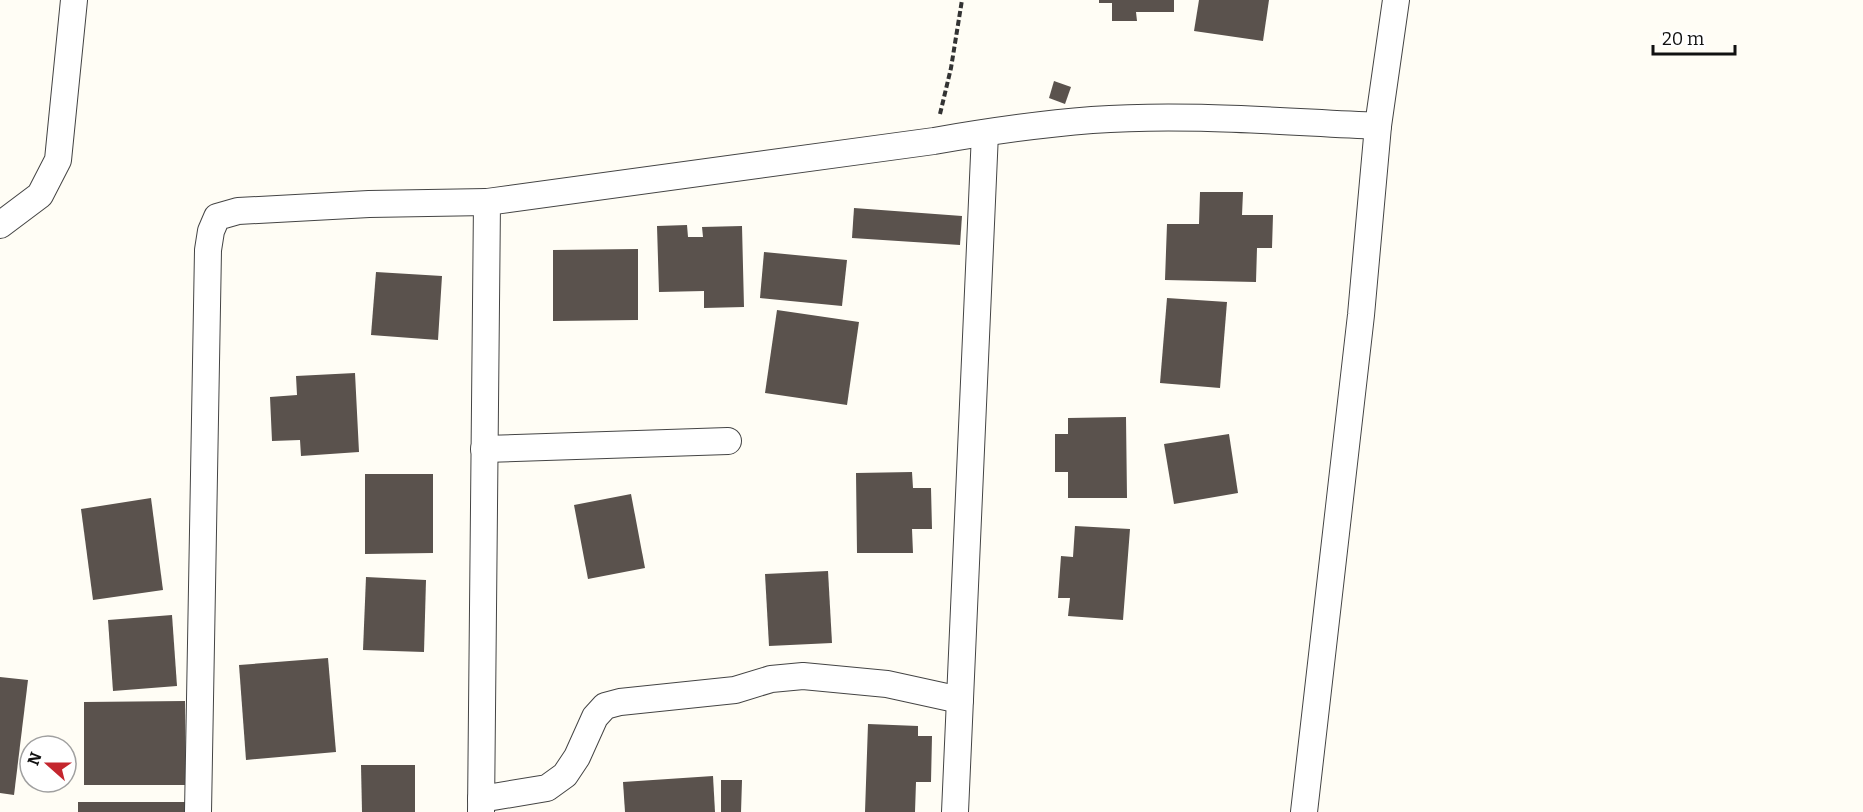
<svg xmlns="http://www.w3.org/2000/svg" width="1863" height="812" font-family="Bitter,serif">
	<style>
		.building { fill: #5a524d }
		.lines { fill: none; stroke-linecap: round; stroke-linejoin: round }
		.minor-casing { stroke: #444; stroke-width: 28 }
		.path { stroke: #333; stroke-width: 4; stroke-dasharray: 6 3; stroke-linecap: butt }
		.minor { stroke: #fff; stroke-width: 26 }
	</style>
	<rect width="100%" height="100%" fill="#fffdf5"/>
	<g class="building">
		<path d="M 1099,0 L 1174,0 L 1174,12 L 1136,12 L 1137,21 L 1112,21 L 1112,3 L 1099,3 Z"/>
		<path d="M 1199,0 L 1269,0 L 1263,41 L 1194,31 Z"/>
		<path d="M 1054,81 L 1071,87 L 1065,104 L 1049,98 Z"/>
		<path d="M 1200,192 L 1243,192 L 1242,215 L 1273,215 L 1272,248 L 1257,248 L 1256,282 L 1165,280 L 1167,224 L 1199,224 Z"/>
		<path d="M 854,208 L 962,216 L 960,245 L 852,238 Z"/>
		<path d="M 687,225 L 688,237 L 703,237 L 702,227 L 742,226 L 744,307 L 704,308 L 704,291 L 659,292 L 657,226 Z"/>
		<path d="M 638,249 L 638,320 L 553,321 L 553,250 Z"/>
		<path d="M 764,252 L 847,260 L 842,306 L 760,298 Z"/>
		<path d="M 376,272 L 442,276 L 438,340 L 371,335 Z"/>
		<path d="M 1167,298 L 1227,302 L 1220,388 L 1160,383 Z"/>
		<path d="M 777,310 L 859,322 L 847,405 L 765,393 Z"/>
		<path d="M 355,373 L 359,452 L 301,456 L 300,440 L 272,441 L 270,397 L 297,395 L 296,376 Z"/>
		<path d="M 1126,417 L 1127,498 L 1068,498 L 1068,472 L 1055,472 L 1055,434 L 1068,434 L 1068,418 Z"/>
		<path d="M 1229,434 L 1238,493 L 1174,504 L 1164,444 Z"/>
		<path d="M 912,472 L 913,488 L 931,488 L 932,529 L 912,529 L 913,553 L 857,553 L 856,473 Z"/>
		<path d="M 365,474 L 433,474 L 433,553 L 365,554 Z"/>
		<path d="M 631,494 L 645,568 L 588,579 L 574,505 Z"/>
		<path d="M 151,498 L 163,590 L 93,600 L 81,509 Z"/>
		<path d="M 1075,526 L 1130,529 L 1123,620 L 1068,616 L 1070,598 L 1058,598 L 1061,556 L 1073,557 Z"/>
		<path d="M 828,571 L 832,643 L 769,646 L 765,574 Z"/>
		<path d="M 366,577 L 426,580 L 424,652 L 363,650 Z"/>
		<path d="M 172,615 L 177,686 L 113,691 L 108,620 Z"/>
		<path d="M 328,658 L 336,752 L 246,760 L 239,665 Z"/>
		<path d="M 0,677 L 28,680 L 14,795 L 0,793 Z"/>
		<path d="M 185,701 L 186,785 L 84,785 L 84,702 Z"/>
		<path d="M 868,724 L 918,726 L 918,736 L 932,736 L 931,782 L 916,782 L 915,812 L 865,812 Z"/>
		<path d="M 361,765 L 415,765 L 415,812 L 362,812 Z"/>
		<path d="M 713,776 L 715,812 L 625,812 L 623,782 Z"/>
		<path d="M 721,780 L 742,780 L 741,812 L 721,812 Z"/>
		<rect x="78" y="802" width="112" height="10"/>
	</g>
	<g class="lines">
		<defs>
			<g id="minor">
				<path d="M 0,225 L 40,195 L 58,160 L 74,0"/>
				<path d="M 484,449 L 728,441"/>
				<path d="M 481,799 L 547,788 L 565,775 L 577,757 L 595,717 L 605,706 L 620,702 L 735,690 L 771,679 L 803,676 L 887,684 L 960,700"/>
				<path d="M 198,812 L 208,250 L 211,231 L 217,217 L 238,211 L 369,204 L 487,202"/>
				<path d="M 481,812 L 487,202 L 934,141 C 986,132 1039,124 1092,120 C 1187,113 1283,122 1378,126"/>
				<path d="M 955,812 L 985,133"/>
				<path d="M 1304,812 L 1361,315 L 1378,126 L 1396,0"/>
			</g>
		</defs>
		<use href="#minor" class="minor-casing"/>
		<path class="path" d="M 940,114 L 951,68 L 962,0"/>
		<use href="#minor" class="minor"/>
	</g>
	<g transform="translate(48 764) rotate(291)"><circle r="28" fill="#ffffff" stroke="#a0a0a0" stroke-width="1.5"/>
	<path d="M0-4.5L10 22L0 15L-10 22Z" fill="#c4262e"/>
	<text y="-9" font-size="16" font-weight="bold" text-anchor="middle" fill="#111111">N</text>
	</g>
	<path d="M1653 45v9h82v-9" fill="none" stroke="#111111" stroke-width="3"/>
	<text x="1662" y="45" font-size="18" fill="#111111" stroke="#ffffff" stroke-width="4.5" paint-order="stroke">20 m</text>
</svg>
